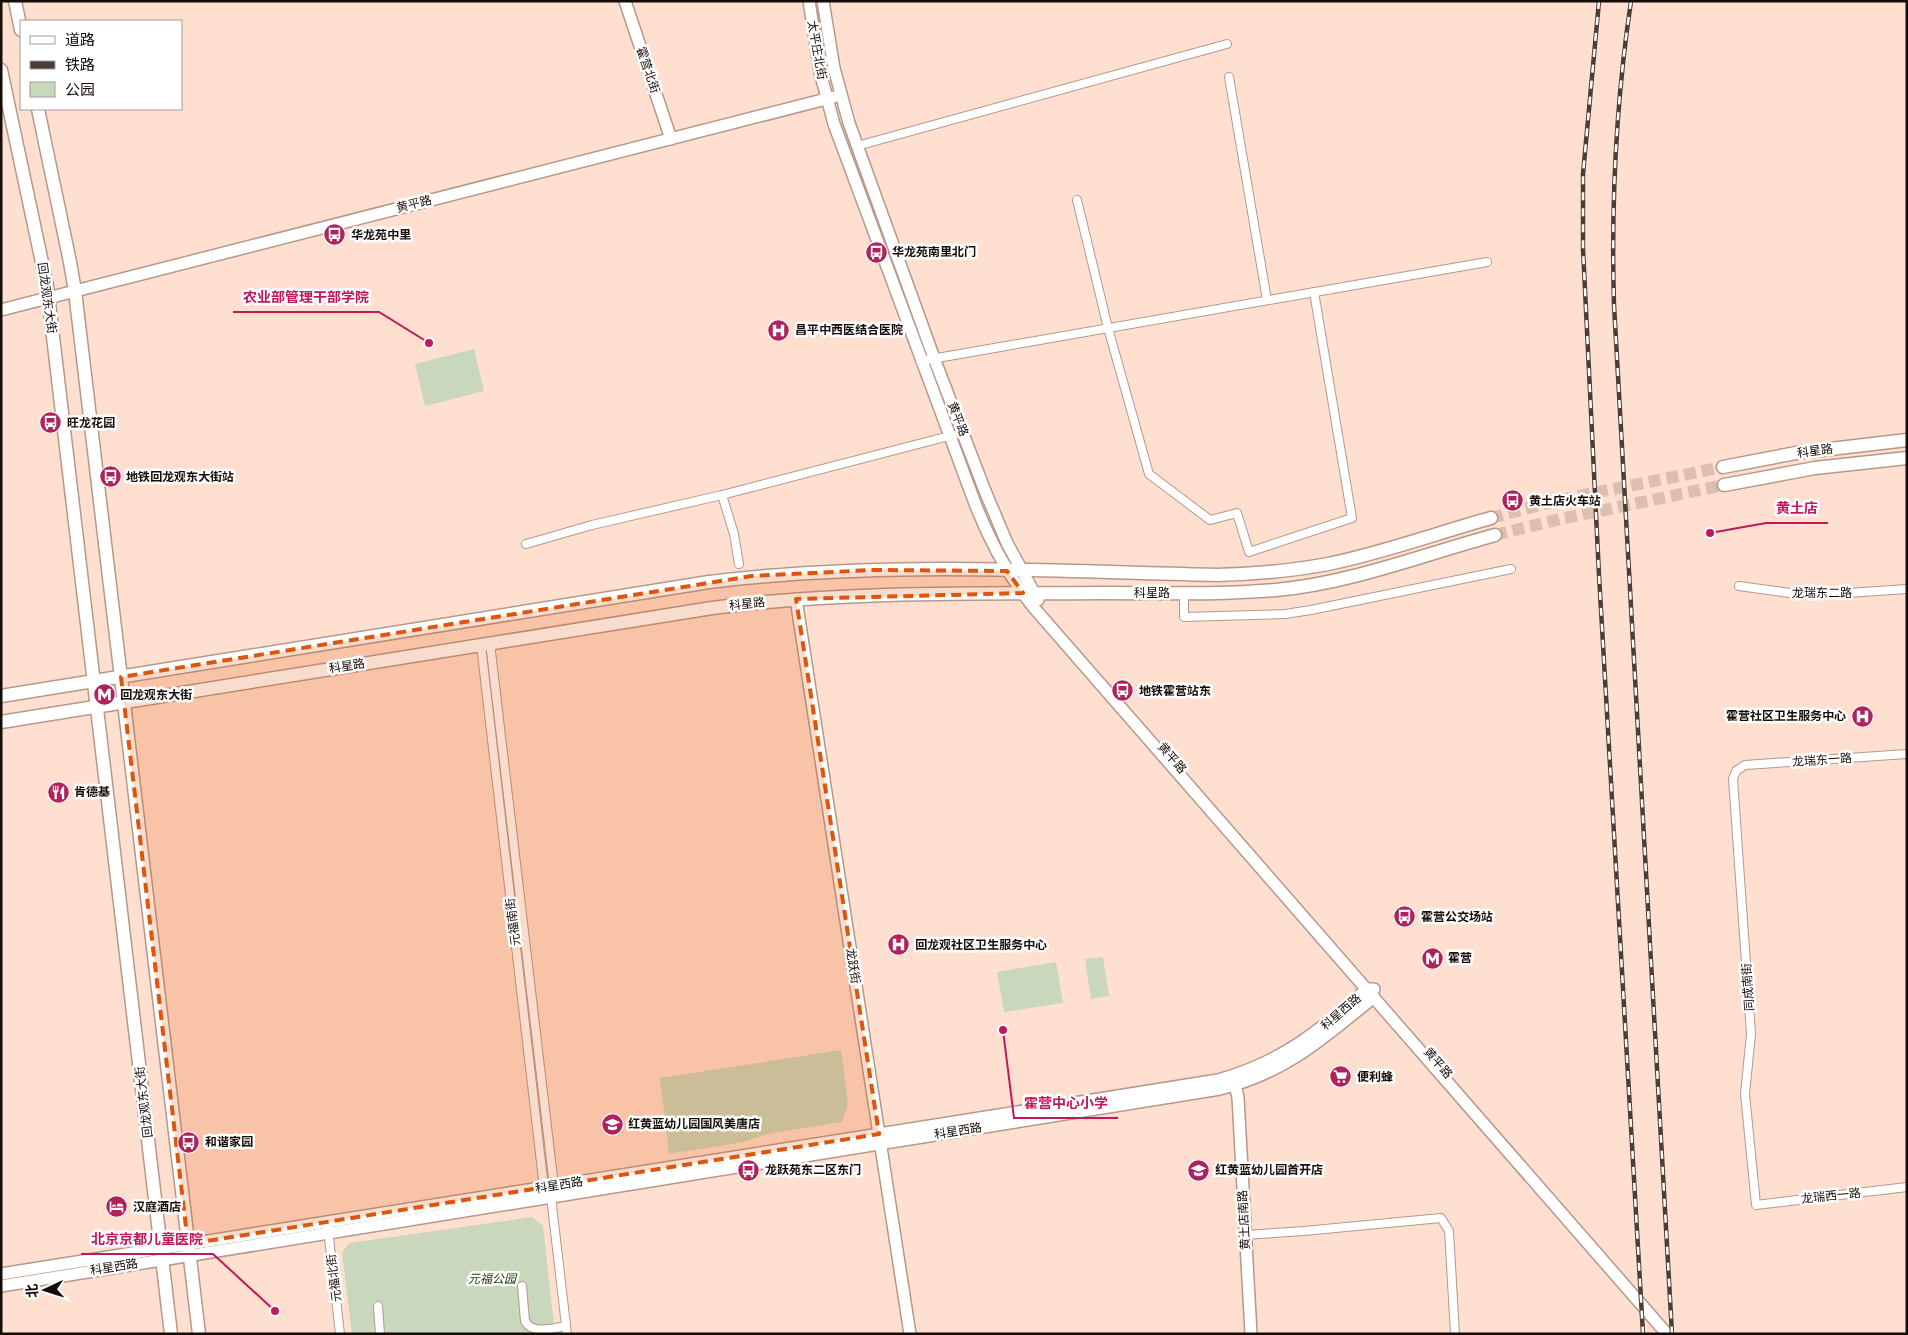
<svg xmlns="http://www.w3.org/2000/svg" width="1908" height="1335" font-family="'Source Serif 4','Noto Sans SC',serif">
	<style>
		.green { fill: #c9d8bd }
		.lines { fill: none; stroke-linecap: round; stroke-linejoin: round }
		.primary-tunnel { stroke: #dcbfb1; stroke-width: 12; stroke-dasharray: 12 6; stroke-linecap: butt }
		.street-casing { stroke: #b6988a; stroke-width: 10 }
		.secondary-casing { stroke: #b6988a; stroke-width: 14 }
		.primary-casing { stroke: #b6988a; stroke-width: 15 }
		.street { stroke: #fff; stroke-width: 8 }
		.secondary { stroke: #fff; stroke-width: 11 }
		.primary { stroke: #fff; stroke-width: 12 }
		.rail-casing { stroke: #4c3d35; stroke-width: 4.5 }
		.rail { stroke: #fff; stroke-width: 2.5; stroke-dasharray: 8; stroke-linecap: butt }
		.marked { fill: #de550c; fill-opacity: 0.2; stroke: #de550c; stroke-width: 4; stroke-dasharray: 10 6; stroke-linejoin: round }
		.labels { text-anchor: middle; stroke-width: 5; stroke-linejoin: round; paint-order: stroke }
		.street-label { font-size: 12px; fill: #160c07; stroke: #fff }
		.poi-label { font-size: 12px; font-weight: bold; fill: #160c07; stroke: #fff; text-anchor: start }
		.park-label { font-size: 12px; font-style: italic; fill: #223b05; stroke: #fff }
		.leader { fill: none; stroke: #c2185b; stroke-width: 2 }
		.callout-dot { fill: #c2185b; stroke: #fff; stroke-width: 2 }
		.callout-label { font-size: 14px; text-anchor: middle; font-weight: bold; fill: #c2185b; stroke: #fff; stroke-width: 5; stroke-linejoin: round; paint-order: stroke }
	</style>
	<rect width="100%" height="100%" fill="#ffdfcf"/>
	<g class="green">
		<path d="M 474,349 L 484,391 L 425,406 L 415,364 Z"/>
		<path d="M 1103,957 L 1109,996 L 1091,999 L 1085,959 Z"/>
		<path d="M 1056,962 L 1063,1003 L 1004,1012 L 997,972 Z"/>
		<path d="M 841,1050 L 848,1104 L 842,1122 L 772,1133 L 743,1142 L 669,1154 L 660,1078 Z"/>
		<path d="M 532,1217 L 543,1226 L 555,1334 L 352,1334 L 342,1253 L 349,1243 Z"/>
	</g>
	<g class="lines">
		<g class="primary-tunnel">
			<path d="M 1491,518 L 1559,500 L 1723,467"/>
			<path d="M 1495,535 L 1561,519 L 1724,485"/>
		</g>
		<defs>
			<g id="street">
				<path d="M 1229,77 L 1267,300"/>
				<path d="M 857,146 L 1227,44"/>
				<path d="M 1077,200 L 1108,328 L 1149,474 L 1210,520 L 1237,513 L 1249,552 L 1352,518 L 1314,292"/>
				<path d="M 920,361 L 1487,262"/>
				<path d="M 722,495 L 734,534 L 739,564"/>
				<path d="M 526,544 L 592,525 L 722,495 L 953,435"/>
				<path d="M 1739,586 L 1797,594 L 1819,595 L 1907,589"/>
				<path d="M 1184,593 L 1184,617 L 1285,614 L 1311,610 L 1511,569"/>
				<path d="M 490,643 L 554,1186 L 551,1197 L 567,1334"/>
				<path d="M 481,645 L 544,1188 L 547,1191"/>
				<path d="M 1907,754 L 1745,765 L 1736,771 L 1733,779 L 1751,1034 L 1745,1094 L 1756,1205 L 1907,1187"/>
				<path d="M 328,1229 L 340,1334"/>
				<path d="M 1245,1235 L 1304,1231 L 1441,1218 L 1449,1231 L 1455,1334"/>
				<path d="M 522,1286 L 525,1321 C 532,1335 553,1328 566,1326"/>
				<path d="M 378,1306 L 380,1334"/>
			</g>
			<g id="secondary">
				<path d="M 625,1 L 671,139"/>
				<path d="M 809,1 L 820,72 L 834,124 L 976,506 C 991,544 1009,577 1035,609 L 1667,1334"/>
				<path d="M 823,1 L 834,68 L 849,123 L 934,358 L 985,491 L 1007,543 L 1038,600"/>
				<path d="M 1,310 L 834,97"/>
				<path d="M 796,599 L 910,1334"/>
				<path d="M 1233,1078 L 1238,1097 L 1251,1334"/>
				<path d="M 1,1274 L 1218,1080 C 1282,1062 1318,1032 1367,989 L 1374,989"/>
				<path d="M 1,1286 L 1220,1089 C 1287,1072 1322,1039 1374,997"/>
			</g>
			<g id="primary">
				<path d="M 15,1 L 21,30"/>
				<path d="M 1,70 L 47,286 L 171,1334"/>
				<path d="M 38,109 L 70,262 L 75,291 L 199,1334"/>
				<path d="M 1723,467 L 1796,453 L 1907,440"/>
				<path d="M 1724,485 L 1815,468 L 1907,458"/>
				<path d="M 1,696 L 709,582 C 877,561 1048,571 1217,575 C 1254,574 1291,571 1328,564 C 1383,553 1437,533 1491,518"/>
				<path d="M 1,722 L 712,608 C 841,591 971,594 1101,593 C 1159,593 1218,595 1276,590 C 1351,583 1422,555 1495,535"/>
			</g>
		</defs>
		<use href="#street" class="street-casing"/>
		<use href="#secondary" class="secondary-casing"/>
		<use href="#primary" class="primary-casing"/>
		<use href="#street" class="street"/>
		<use href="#secondary" class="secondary"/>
		<use href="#primary" class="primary"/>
		<defs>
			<g id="rail">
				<path d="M 1599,1 L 1583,174 L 1583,249 L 1599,575 L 1643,1334"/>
				<path d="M 1631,1 C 1616,102 1611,203 1614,305 L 1672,1334"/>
			</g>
		</defs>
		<use href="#rail" class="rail-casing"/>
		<use href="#rail" class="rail"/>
	</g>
	<path class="marked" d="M 872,570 L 1007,571 L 1023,593 L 796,599 L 879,1134 L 188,1244 L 121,677 L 752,576 Z"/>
	<defs>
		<symbol id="bus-disc" viewBox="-11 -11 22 22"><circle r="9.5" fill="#af225c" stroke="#fff"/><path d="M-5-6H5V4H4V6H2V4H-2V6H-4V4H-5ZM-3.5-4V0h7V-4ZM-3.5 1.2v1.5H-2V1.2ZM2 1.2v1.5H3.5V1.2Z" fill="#fff"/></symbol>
		<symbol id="hospital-disc" viewBox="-11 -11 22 22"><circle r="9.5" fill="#af225c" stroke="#fff"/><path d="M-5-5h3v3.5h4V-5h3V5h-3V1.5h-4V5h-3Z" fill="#fff"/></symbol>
		<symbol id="metro-disc" viewBox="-11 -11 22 22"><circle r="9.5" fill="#af225c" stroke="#fff"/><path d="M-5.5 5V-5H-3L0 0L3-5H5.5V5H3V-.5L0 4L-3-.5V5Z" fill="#fff"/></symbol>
		<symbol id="restaurant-disc" viewBox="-11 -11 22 22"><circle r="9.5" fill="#af225c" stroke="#fff"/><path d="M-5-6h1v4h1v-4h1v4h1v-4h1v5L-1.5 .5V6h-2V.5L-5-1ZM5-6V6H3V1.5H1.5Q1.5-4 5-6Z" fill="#fff"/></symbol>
		<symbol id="supermarket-disc" viewBox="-11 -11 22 22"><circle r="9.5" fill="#af225c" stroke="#fff"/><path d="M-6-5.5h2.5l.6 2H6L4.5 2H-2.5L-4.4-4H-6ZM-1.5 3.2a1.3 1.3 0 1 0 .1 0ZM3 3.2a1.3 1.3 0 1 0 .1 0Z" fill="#fff"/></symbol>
		<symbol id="school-disc" viewBox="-11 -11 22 22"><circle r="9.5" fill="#af225c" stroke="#fff"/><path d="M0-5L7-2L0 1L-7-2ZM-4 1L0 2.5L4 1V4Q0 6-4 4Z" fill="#fff"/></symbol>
		<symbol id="hotel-disc" viewBox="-11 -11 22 22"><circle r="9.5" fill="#af225c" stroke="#fff"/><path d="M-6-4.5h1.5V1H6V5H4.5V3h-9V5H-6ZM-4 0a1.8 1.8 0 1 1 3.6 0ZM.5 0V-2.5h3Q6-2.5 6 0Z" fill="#fff"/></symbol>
	</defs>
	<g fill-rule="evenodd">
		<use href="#bus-disc" x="322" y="222" width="25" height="25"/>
		<use href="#bus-disc" x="864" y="240" width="25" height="25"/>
		<use href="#hospital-disc" x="766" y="318" width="25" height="25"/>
		<use href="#bus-disc" x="38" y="410" width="25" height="25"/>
		<use href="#bus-disc" x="98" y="464" width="25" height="25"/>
		<use href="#bus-disc" x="1500" y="488" width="25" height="25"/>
		<use href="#bus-disc" x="1110" y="678" width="25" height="25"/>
		<use href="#metro-disc" x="92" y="682" width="25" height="25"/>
		<use href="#hospital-disc" x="1850" y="704" width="25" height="25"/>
		<use href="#restaurant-disc" x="46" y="780" width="25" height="25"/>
		<use href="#bus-disc" x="1392" y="904" width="25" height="25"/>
		<use href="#hospital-disc" x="886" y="932" width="25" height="25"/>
		<use href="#metro-disc" x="1420" y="946" width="25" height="25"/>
		<use href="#supermarket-disc" x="1328" y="1064" width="25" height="25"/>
		<use href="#school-disc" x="600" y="1112" width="25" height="25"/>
		<use href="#bus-disc" x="176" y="1130" width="25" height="25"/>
		<use href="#bus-disc" x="736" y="1158" width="25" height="25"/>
		<use href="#school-disc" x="1186" y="1158" width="25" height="25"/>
		<use href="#hotel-disc" x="104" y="1194" width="25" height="25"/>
	</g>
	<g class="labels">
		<g class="street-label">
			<text transform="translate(817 50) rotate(80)" y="4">太平庄北街</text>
			<text transform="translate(648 70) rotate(71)" y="4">霍营北街</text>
			<text transform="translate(414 204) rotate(-14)" y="4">黄平路</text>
			<text transform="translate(47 298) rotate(82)" y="4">回龙观东大街</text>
			<text transform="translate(958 419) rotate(69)" y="4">黄平路</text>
			<text transform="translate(1815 451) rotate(-8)" y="4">科星路</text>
			<text x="1152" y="597">科星路</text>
			<text x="1822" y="597">龙瑞东二路</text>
			<text transform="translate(747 604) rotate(-6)" y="4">科星路</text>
			<text transform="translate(347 666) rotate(-9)" y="4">科星路</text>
			<text transform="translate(1172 758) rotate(49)" y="4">黄平路</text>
			<text transform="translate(1822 760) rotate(-4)" y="4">龙瑞东一路</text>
			<text transform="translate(513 922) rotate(-97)" y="4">元福南街</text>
			<text transform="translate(853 966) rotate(81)" y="4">龙跃街</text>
			<text transform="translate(1748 987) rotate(-94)" y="4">同成南街</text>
			<text transform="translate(1341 1012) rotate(-41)" y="4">科星西路</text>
			<text transform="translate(1438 1063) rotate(49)" y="4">黄平路</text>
			<text transform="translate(144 1102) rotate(-97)" y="4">回龙观东大街</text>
			<text transform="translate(958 1131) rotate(-9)" y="4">科星西路</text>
			<text transform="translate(559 1185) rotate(-9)" y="4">科星西路</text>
			<text transform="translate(1831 1196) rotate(-6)" y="4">龙瑞西一路</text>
			<text transform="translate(1244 1220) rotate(-93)" y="4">黄土店南路</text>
			<text transform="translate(114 1267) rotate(-9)" y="4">科星西路</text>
			<text transform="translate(334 1278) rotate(-97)" y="4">元福北街</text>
		</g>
		<g class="poi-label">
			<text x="351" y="239">华龙苑中里</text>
			<text x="892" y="256">华龙苑南里北门</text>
			<text x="795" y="334">昌平中西医结合医院</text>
			<text x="67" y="427">旺龙花园</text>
			<text x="126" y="481">地铁回龙观东大街站</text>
			<text x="1529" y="505">黄土店火车站</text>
			<text x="1139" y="695">地铁霍营站东</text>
			<text x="120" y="699">回龙观东大街</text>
			<text x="1846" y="720" text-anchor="end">霍营社区卫生服务中心</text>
			<text x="74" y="796">肯德基</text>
			<text x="1421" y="921">霍营公交场站</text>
			<text x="915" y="949">回龙观社区卫生服务中心</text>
			<text x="1448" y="962">霍营</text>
			<text x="1357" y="1081">便利蜂</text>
			<text x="628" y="1128">红黄蓝幼儿园国风美唐店</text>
			<text x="205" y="1146">和谐家园</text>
			<text x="765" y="1174">龙跃苑东二区东门</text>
			<text x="1215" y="1174">红黄蓝幼儿园首开店</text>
			<text x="133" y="1211">汉庭酒店</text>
		</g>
		<g class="park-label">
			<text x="492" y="1283">元福公园</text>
		</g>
	</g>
	<path class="leader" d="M429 343L379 312H233M1710 533L1766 523H1828M1003 1030L1014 1118H1118M275 1311L213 1254H81"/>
	<g class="callout-dot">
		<circle cx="429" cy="343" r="5"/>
		<circle cx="1710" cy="533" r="5"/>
		<circle cx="1003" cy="1030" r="5"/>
		<circle cx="275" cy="1311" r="5"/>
	</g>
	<g class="callout-label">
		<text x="306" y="302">农业部管理干部学院</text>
		<text x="1797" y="513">黄土店</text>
		<text x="1066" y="1108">霍营中心小学</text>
		<text x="147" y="1244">北京京都儿童医院</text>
	</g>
	<rect width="1908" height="1335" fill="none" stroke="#160c07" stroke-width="5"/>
	<rect x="20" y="20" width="162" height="90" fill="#ffffff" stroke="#a29e9c"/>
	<rect x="30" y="36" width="25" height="8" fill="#ffffff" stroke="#a29e9c"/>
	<text x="65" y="45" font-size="15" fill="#160c07">道路</text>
	<rect x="30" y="61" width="25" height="8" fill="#4c3d35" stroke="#a29e9c"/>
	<text x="65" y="70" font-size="15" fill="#160c07">铁路</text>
	<rect x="30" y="82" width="25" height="15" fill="#c9d8bd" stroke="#a29e9c"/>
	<text x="65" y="95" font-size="15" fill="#160c07">公园</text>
	<g transform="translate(45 1290) rotate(266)" stroke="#ffffff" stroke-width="4" paint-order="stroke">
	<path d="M0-4L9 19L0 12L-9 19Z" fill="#160c07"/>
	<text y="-8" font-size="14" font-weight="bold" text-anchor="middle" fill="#160c07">北</text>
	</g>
</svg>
